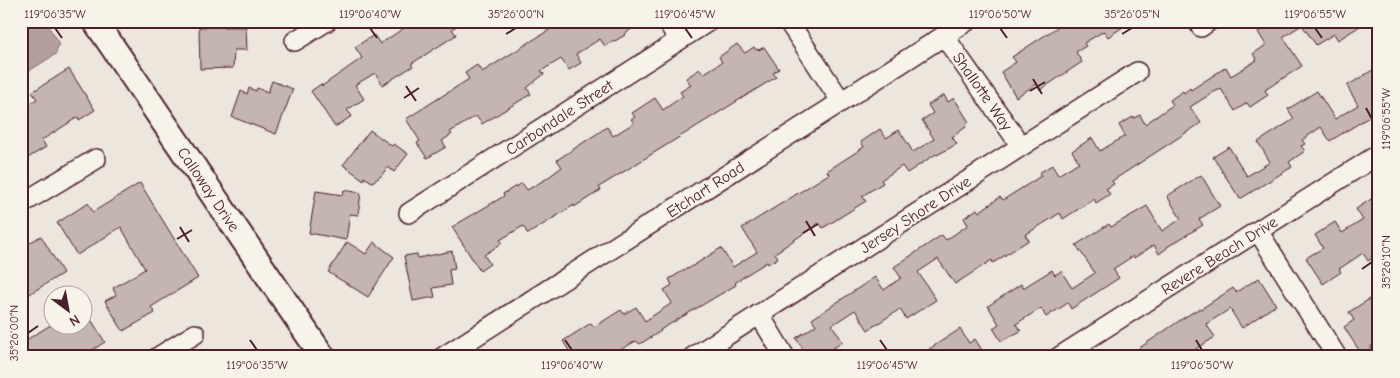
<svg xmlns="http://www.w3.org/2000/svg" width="1400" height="378" font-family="'Comic Neue',sans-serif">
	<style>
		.water { fill: #b39f9d; stroke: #896c6f }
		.building { fill: #c4b5b0; stroke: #4a1f2b }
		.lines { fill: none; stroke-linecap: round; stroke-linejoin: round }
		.minor-casing { stroke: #4a1f2b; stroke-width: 22 }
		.major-casing { stroke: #4a1f2b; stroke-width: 28 }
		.minor { stroke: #f7f3e8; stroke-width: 19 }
		.major { stroke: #f7f3e8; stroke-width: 24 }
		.ticks { fill: none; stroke: #4a1f2b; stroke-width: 2 }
		.labels { text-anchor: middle; stroke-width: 4; stroke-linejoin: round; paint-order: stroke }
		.street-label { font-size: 16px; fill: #4a1f2b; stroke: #f7f3e8 }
		.neatline { fill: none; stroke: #4a1f2b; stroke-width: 2 }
		.ticks-label { font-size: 12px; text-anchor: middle; fill: #4a1f2b }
	</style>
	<rect width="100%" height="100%" fill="#ece6dd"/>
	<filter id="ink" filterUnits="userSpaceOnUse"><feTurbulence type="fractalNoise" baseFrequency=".02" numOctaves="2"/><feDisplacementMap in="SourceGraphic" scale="10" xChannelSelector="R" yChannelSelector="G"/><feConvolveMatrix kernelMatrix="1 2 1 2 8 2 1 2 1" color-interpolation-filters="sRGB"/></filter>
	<g filter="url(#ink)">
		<path class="water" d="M 21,21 L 45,21 L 59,43 L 56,54 L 21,76 Z"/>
		<g class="building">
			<path d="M 412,21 L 464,21 L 452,29 L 456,35 L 411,64 L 413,66 L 383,85 L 375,73 L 355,85 L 364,99 L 347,110 L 352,116 L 335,127 L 311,91 L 321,84 L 322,86 L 362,58 L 355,47 L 374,35 L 380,44 L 404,28 L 404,27 Z"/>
			<path d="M 554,21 L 644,21 L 624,34 L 625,35 L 615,41 L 614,40 L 605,46 L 600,39 L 576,54 L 581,63 L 569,70 L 561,59 L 541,71 L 544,74 L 527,88 L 531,94 L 482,124 L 476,116 L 450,132 L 452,134 L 442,141 L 446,147 L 427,158 L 417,143 L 420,141 L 406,119 L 469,79 L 465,73 L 477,65 L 482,72 L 557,25 Z"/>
			<path d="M 1056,21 L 1132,21 L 1108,37 L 1104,31 L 1084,43 L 1086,46 L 1076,52 L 1082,62 L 1040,90 L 1037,84 L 1016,97 L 1001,72 L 1016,62 L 1012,57 L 1059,26 Z"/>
			<path d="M 1276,21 L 1368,21 L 1338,40 L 1334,34 L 1316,45 L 1302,25 L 1283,37 L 1302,66 L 1265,90 L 1268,95 L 1250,107 L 1247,103 L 1235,111 L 1221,89 L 1214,92 L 1190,107 L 1201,123 L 1112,181 L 1114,184 L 1106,189 L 1110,194 L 1096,203 L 1094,199 L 1063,219 L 1060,213 L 1025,235 L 1029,240 L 993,263 L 992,260 L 955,284 L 938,259 L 918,272 L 936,300 L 906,319 L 900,309 L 868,330 L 855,310 L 832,325 L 843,342 L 819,357 L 808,357 L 796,338 L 816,325 L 812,319 L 875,277 L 884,290 L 901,278 L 894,267 L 942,235 L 946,240 L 968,225 L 964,218 L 977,209 L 979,212 L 1000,197 L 1003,200 L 1041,176 L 1039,173 L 1052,165 L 1058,175 L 1079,162 L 1072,151 L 1092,138 L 1100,151 L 1125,136 L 1119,125 L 1133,117 L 1134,118 L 1140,115 L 1145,124 L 1173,105 L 1170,100 L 1183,91 L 1184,93 L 1190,88 L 1191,90 L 1226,67 L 1231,76 L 1257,60 L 1253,54 L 1266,45 L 1258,32 Z"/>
			<path d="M 199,27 L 246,27 L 247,50 L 234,50 L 233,68 L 200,69 Z"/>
			<path d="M 737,44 L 745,53 L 754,47 L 756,50 L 758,49 L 759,50 L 764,47 L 779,69 L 773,73 L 776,77 L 599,187 L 601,190 L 574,207 L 574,205 L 528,234 L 523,226 L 500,240 L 502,243 L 484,255 L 490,264 L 480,271 L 452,227 L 504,196 L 503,194 L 516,186 L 516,187 L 522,183 L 527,190 L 546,179 L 562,167 L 557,160 L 607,127 L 613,136 L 634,123 L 631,119 L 635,117 L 632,113 L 655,98 L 663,110 L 683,96 L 680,92 L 691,85 L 686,78 L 700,69 L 703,74 L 722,62 L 719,57 Z"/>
			<path d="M 1379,66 L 1379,99 L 1374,102 L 1379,111 L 1330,141 L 1321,127 L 1302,140 L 1305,144 L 1301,146 L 1305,151 L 1289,162 L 1292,167 L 1240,199 L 1213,157 L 1229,147 L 1247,176 L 1270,162 L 1258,142 L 1294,119 L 1288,109 L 1317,91 L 1335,119 L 1358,105 L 1347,86 Z"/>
			<path d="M 69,69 L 95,110 L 79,120 L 78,117 L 42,140 L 46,147 L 21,162 L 21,109 L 37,99 L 32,92 Z"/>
			<path d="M 272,81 L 293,89 L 276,134 L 232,117 L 241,91 L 247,94 L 249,88 L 256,91 L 257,88 L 268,92 Z"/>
			<path d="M 944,95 L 948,102 L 954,98 L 969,122 L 965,125 L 966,127 L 952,137 L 957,144 L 937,155 L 936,154 L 907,173 L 902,166 L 881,180 L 883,183 L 862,196 L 866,201 L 823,228 L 819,223 L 775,253 L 778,258 L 768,264 L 767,262 L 746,275 L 735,283 L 736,285 L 660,330 L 661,331 L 640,344 L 636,341 L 607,357 L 573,357 L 563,341 L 591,323 L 594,327 L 621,310 L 624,314 L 636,307 L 645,321 L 672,303 L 664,290 L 672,285 L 669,279 L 688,268 L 688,269 L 721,248 L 733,267 L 757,252 L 742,228 L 829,174 L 827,171 L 864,147 L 861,142 L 880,129 L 886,138 L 899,130 L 913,152 L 934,139 L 922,120 L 933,113 L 928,105 Z"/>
			<path d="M 370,130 L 392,146 L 394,144 L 408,154 L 394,172 L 388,167 L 380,177 L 372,182 L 364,177 L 364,180 L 343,165 Z"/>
			<path d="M 1201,175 L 1220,206 L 1199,219 L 1203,225 L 1167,247 L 1167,248 L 1159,254 L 1154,245 L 1134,258 L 1133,256 L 1113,269 L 1119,278 L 1071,309 L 1068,303 L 1046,317 L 1041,308 L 1016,324 L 1021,331 L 1001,341 L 993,328 L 999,324 L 988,306 L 1021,284 L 1023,288 L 1052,270 L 1055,275 L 1061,271 L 1072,288 L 1095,273 L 1076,245 L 1109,224 L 1111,227 L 1147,206 L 1162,231 L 1181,219 L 1167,196 Z"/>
			<path d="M 140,183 L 198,278 L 151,307 L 155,313 L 123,331 L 105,301 L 116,295 L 113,288 L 145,269 L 121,227 L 77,255 L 57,223 L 88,203 L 93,212 Z"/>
			<path d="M 344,190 L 361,193 L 358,215 L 350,214 L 346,240 L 309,233 L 316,191 L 343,195 Z"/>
			<path d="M 1379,194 L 1379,254 L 1368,261 L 1363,253 L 1339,269 L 1341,272 L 1323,284 L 1306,258 L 1323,248 L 1315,235 L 1335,222 L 1342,233 L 1363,220 L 1356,209 Z"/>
			<path d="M 41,236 L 63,273 L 28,295 L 21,284 L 21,248 Z"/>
			<path d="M 347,242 L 366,254 L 374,242 L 394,257 L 368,297 L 328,272 Z"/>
			<path d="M 452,251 L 455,269 L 449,270 L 451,285 L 433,288 L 435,297 L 413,301 L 404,256 L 417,254 L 418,258 Z"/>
			<path d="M 1259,278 L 1276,305 L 1242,328 L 1230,309 L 1206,324 L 1215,337 L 1183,357 L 1126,357 L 1185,317 L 1200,308 L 1201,309 L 1233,288 L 1236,292 Z"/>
			<path d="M 1379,293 L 1379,341 L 1371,346 L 1372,348 L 1362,355 L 1344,327 L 1354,320 L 1349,312 Z"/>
			<path d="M 82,305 L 105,342 L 81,357 L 21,357 L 21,351 L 27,347 L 23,342 L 49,326 L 82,326 Z"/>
			<path d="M 960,329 L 969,343 L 975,339 L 983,352 L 976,357 L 917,357 Z"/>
		</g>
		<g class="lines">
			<defs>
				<g id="minor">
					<path d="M 667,21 L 679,40"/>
					<path d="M 788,21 L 841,101"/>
					<path d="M 1201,27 L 1209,21"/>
					<path d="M 944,36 L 1021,146"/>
					<path d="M 295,41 L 327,21"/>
					<path d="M 21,204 L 96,159"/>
					<path d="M 409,213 L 709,21"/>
					<path d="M 1258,231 L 1337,357"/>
					<path d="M 759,314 L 785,357"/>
					<path d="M 158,357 L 195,334"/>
					<path d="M 443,357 L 967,21"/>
					<path d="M 693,357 L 1137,72"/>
					<path d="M 1059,357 L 1379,154"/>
				</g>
				<path id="major" d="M 95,21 L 323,357"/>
			</defs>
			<use href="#minor" class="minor-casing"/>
			<use href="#major" class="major-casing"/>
			<use href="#minor" class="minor"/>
			<use href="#major" class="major"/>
		</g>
	</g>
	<path class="ticks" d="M 55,28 L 62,38M 370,28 L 377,38M 685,28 L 692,38M 1000,28 L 1007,38M 1315,28 L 1322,38M 506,34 L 516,28M 1122,34 L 1132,28M 1033,79 L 1042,94M 406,86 L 416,101M 1030,91 L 1045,82M 404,98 L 419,88M 1366,108 L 1372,119M 806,221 L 815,236M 180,227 L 189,242M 803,233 L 818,224M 177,239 L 192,230M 1362,269 L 1372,262M 28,333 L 38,326M 250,340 L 257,350M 565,340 L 572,350M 880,340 L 887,350M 1196,340 L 1202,350"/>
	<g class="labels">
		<g class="street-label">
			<text transform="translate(983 91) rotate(55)" y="6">Shallotte Way</text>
			<text transform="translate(559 117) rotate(-33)" y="6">Carbondale Street</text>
			<text transform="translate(209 189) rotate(56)" y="6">Calloway Drive</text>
			<text transform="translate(705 189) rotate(-33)" y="6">Etchart Road</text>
			<text transform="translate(915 214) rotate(-33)" y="6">Jersey Shore Drive</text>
			<text transform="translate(1219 255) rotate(-32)" y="6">Revere Beach Drive</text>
		</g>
	</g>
	<rect width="1400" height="378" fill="none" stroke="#f7f3e8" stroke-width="55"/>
	<g transform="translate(68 310) rotate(148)"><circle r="24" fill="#f7f3e8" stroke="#b29e9c"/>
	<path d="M0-4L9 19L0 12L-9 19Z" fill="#4a1f2b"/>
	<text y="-8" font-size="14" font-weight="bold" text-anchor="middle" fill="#4a1f2b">N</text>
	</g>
	<rect x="28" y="28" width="1344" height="322" class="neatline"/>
	<g class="ticks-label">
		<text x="55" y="18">119°06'35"W</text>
		<text x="370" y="18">119°06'40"W</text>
		<text x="516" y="18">35°26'00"N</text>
		<text x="685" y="18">119°06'45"W</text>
		<text x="1000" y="18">119°06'50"W</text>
		<text x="1132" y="18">35°26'05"N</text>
		<text x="1315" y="18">119°06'55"W</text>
		<text transform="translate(1386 119) rotate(-90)" y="4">119°06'55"W</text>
		<text transform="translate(1386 262) rotate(-90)" y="4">35°26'10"N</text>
		<text transform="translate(14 333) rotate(-90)" y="4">35°26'00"N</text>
		<text x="257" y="369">119°06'35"W</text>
		<text x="572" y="369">119°06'40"W</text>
		<text x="887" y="369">119°06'45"W</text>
		<text x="1202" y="369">119°06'50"W</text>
	</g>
</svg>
